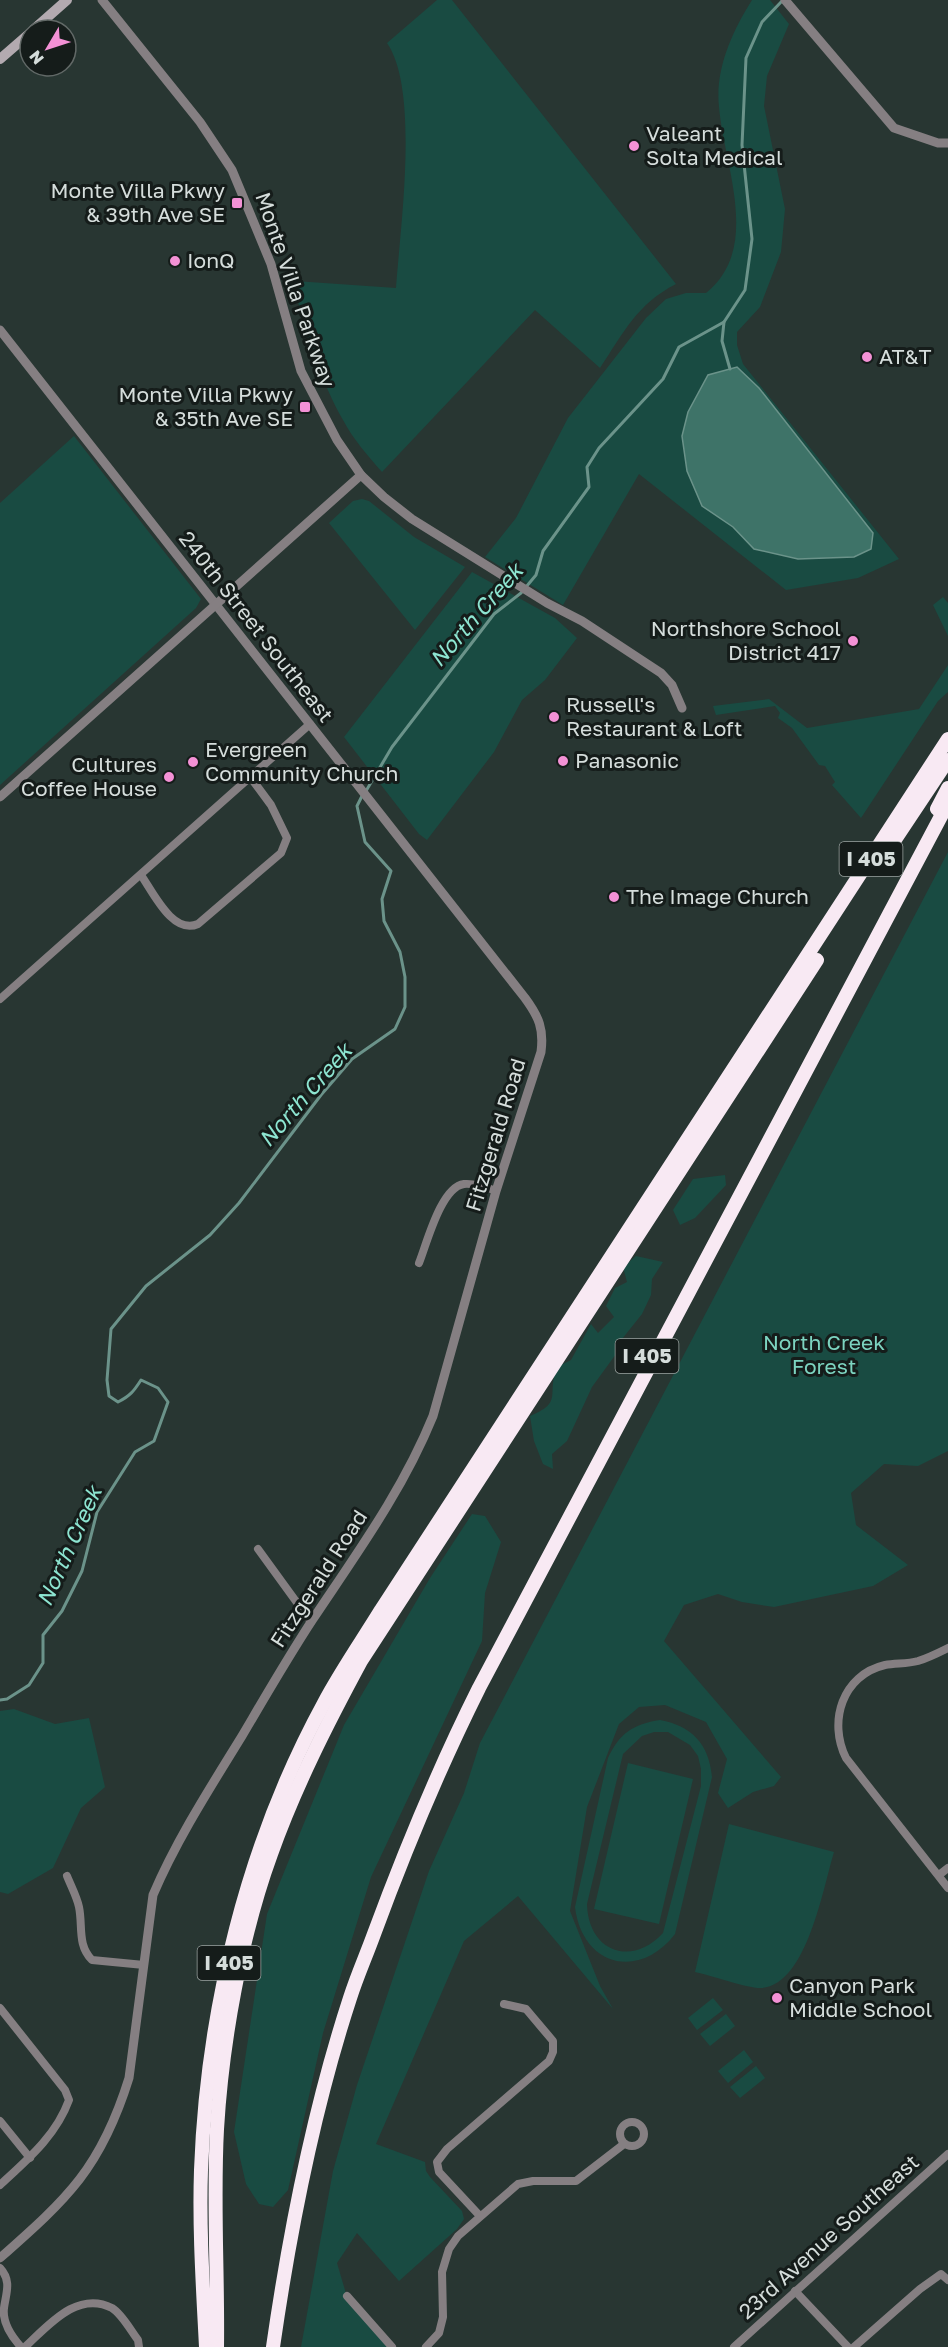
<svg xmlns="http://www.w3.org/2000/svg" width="948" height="2347" font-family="'Golos Text',sans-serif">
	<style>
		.green { fill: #194b42; fill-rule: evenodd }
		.water { fill: #3e7368; stroke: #6b938a; stroke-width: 1.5 }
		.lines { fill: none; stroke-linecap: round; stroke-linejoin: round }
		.stream { stroke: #6b938a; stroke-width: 3 }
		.minor { stroke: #857f82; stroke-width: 8 }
		.tertiary { stroke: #857f82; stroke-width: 9 }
		.secondary { stroke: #b3aab0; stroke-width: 10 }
		.motorway { stroke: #f8e9f3; stroke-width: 14 }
		.poi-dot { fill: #f391d5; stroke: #151c1a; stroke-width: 2 }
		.labels { text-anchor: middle; stroke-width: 6; stroke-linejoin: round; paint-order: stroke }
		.shield { fill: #151c1a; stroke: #9ba3a1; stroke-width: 1.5 }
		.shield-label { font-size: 20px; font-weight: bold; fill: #d5dddb }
		.poi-label { font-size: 21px; fill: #d5dddb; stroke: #151c1a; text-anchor: start }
		.street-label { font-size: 21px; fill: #d5dddb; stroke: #151c1a }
		.park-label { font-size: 21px; fill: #7cd4c0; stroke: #151c1a }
		.water-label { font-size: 22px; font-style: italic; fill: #8de5d1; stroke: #151c1a }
	</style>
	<rect width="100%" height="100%" fill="#283632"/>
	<g class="green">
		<path d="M 437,0 L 452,0 L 676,284 C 637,304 624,332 600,368 L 535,310 L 382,472 C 368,456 353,439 343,420 C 325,390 297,315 295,281 L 396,288 C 400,228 420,91 387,43 Z"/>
		<path d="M 752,0 L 770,0 L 789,24 L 767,76 L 764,106 L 785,209 L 781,252 L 760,307 L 737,332 L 737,345 L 743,364 L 899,559 L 858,578 L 786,590 L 639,474 L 563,605 L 485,557 L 516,518 L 568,418 L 646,318 L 666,299 L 686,293 L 706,293 C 762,248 724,166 719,107 C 715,69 732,32 752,0 Z"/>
		<path d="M 74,436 L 201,599 L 196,608 L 0,785 L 0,503 Z"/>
		<path d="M 362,499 L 369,501 L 414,537 L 465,567 L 415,630 L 329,523 L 353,501 Z"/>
		<path d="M 472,572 L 555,618 L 577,638 L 545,680 L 522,700 L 494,752 L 427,840 L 419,834 L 344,737 Z"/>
		<path d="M 943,597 L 948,603 L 948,636 L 933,605 Z"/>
		<path d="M 948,665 L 948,692 L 938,701 L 861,818 L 832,785 L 835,782 L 825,766 L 819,765 L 792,728 L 778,718 L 780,713 L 775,706 L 716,715 L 713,706 L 769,699 L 807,728 L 919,709 Z"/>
		<path d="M 948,852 L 948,1451 L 918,1466 L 884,1464 L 851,1493 L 856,1525 L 908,1565 L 873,1586 L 774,1607 L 742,1602 L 718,1594 L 684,1605 L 664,1641 L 781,1777 L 774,1786 L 753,1792 L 728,1808 L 718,1793 L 727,1759 L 706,1722 L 665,1705 L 639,1707 L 619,1724 L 587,1807 L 570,1911 L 600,1986 L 613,2009 L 518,1896 L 464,1941 L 376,2144 L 425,2162 L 426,2171 L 430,2177 L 462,2211 L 464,2219 L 457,2229 L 399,2281 L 357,2233 L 337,2263 L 347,2297 L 392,2347 L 301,2347 L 333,2171 L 357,2085 L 429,1871 L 464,1793 L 480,1743 Z"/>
		<path d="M 725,1175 L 726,1185 L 695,1218 L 680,1225 L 673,1210 L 693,1179 Z"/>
		<path d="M 636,1256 L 663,1262 L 652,1279 L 651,1295 L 642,1314 L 622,1339 L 616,1354 L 592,1387 L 567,1441 L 552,1454 L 553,1469 L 543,1464 L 534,1441 L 530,1416 C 564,1402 546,1395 557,1367 L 571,1360 L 591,1324 L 598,1333 L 614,1317 L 606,1306 L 615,1288 L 627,1282 L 623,1267 Z"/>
		<path d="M 472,1514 L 485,1516 L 501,1542 L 485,1593 L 482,1641 L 371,1877 L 323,2033 L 288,2190 L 273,2207 L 259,2204 L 246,2184 L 234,2132 L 267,1914 L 344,1725 L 430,1578 Z"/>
		<path d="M 14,1709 L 55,1724 L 89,1718 L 105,1787 L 81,1808 L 53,1868 L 8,1894 L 0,1892 L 0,1711 Z"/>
		<path d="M 660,1720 C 692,1726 709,1744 712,1777 L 675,1934 C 639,1981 582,1966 575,1907 L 608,1758 C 619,1734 633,1724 660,1720 ZM 654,1732 L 668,1732 L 690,1745 L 698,1756 L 701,1769 L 701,1786 L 663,1933 C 631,1968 588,1951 587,1904 L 623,1754 L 642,1736 Z"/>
		<path d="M 628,1763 L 693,1779 L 659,1924 L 594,1909 Z"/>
		<path d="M 729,1824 L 834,1852 C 823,1888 807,1984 762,1988 C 749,1989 710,1975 695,1972 Z"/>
		<path d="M 713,1998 L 723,2010 L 697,2030 L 688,2018 Z"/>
		<path d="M 726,2014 L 735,2026 L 710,2046 L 700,2034 Z"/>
		<path d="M 744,2050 L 753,2062 L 728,2083 L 718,2071 Z"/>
		<path d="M 756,2066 L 765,2078 L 740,2098 L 730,2087 Z"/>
	</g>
	<path class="water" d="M 737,367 L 759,388 L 873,533 L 871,549 L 854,557 L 798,559 L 754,549 L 733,527 L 702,506 L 687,471 L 682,436 L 688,412 L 708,375 Z"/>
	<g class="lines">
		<g class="stream">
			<path d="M 724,322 L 722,341 L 730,369"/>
			<path d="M 366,791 L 392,747 L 494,614 L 521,593 L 536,575 L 543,551 L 589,487 L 587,467 L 599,448 L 663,379 L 679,347 L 724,322 L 745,290 L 752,239 L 742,145 L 746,58 L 762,22 L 783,0"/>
			<path d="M 0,1700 L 7,1699 L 29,1685 L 43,1663 L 43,1635 L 62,1611 L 82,1571 L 97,1512 L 135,1452 L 154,1441 L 168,1402 L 158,1388 L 141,1380 C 134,1391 130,1396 118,1402 L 109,1396 L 107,1380 L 111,1329 L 146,1286 L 210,1235 L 239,1203 L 321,1095 L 352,1059 L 395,1029 L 405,1007 L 405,977 L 400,952 L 384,921 L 382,899 L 391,871 L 365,842 L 357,806 L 362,796"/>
		</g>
		<g class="minor">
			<path d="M 141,875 C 154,894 173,935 198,924 L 281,853 L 287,838 L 271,805 L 251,778"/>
			<path d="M 0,999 L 310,724"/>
			<path d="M 419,1263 C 427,1243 441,1187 464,1184 C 475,1183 486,1187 496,1191"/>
			<path d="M 258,1549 L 311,1622"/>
			<path d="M 948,1648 C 938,1653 928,1658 918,1661 C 907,1664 896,1663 885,1665 C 842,1675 828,1722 846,1758 L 948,1888"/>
			<path d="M 939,1875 L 948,1868"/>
			<path d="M 67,1876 C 71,1886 77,1897 79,1907 C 83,1926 77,1945 92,1960 L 144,1965"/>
			<path d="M 0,2008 L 65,2090 L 69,2100 C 56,2136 27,2160 0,2185"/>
			<path d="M 0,2121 L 30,2158"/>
			<circle cx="632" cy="2134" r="12"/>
			<path d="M 479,2215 L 439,2172 L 437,2162 L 447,2149 L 549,2061 L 553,2052 L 553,2041 L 526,2009 L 504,2004"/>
			<path d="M 0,2268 C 12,2281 6,2293 4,2308 C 2,2323 12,2337 21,2347"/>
			<path d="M 795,2291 L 848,2347"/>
			<path d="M 347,2296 L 392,2347"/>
			<path d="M 25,2347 C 48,2326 77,2290 112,2308 C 122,2314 131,2331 138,2340 L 139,2347"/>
			<path d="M 426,2347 L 439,2333 L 443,2317 L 442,2272 L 449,2249 L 458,2236 L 518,2184 L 533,2181 L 576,2181 L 624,2144"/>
			<path d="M 734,2347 L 948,2154"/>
			<path d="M 854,2347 L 920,2289 L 941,2274 L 948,2280"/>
		</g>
		<g class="tertiary">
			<path d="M 102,0 L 200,122 L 232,170 L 271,264 L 301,371 L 337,440 L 361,475 L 384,497 L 412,519 L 547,603 L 582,621 L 661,673 L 672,685 L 682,708"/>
			<path d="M 785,0 L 894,128 L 938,143 L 948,143"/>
			<path d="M 0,330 L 525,998 C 539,1017 544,1029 541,1052 L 496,1191 L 433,1416 C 403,1490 357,1553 313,1619 C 288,1657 265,1697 242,1736 C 210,1788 177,1839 153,1895 L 129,2078 C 101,2168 68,2198 0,2258"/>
			<path d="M 0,797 L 361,475"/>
		</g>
		<g class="secondary">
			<path d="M 33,30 L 67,0"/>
			<path d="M 0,59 L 30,33"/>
		</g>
		<g class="motorway">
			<path d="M 937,809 L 948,788"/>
			<path d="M 878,865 L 948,760"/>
			<path d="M 206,2347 C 203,2288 199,2229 201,2170 C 207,2010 247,1844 324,1703 C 341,1671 362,1641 381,1610 L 948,739"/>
			<path d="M 217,2347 C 218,2274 213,2202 217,2129 C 222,2043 241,1936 271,1854 C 295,1787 327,1724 361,1661 L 817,960"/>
			<path d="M 273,2347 C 290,2229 313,2111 350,1998 C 357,1976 366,1956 374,1934 C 405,1850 439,1768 479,1688 L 948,803"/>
		</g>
	</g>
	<g class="poi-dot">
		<circle cx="634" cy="146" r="6"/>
		<rect x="231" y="197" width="12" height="12" rx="3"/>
		<circle cx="175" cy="261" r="6"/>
		<circle cx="867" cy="357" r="6"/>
		<rect x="299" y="401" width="12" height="12" rx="3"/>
		<circle cx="853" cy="641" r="6"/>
		<circle cx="554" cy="717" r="6"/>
		<circle cx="563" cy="761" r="6"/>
		<circle cx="193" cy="762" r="6"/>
		<circle cx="169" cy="777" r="6"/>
		<circle cx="614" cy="897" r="6"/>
		<circle cx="777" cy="1998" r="6"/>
	</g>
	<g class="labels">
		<g class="shield">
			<rect x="839.5" y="842" width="63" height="34" rx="4.5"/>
			<rect x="615.5" y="1339" width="63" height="34" rx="4.5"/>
			<rect x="197.5" y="1946" width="63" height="34" rx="4.5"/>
		</g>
		<g class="shield-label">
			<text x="871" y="866">I 405</text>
			<text x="647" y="1363">I 405</text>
			<text x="229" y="1970">I 405</text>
		</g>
		<g class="poi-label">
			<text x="646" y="141">Valeant<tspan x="646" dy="24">Solta Medical</tspan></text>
			<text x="225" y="198" text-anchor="end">Monte Villa Pkwy<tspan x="225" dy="24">&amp; 39th Ave SE</tspan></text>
			<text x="187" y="268">IonQ</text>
			<text x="879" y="364">AT&amp;T</text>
			<text x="293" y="402" text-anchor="end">Monte Villa Pkwy<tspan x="293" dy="24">&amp; 35th Ave SE</tspan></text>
			<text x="841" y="636" text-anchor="end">Northshore School<tspan x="841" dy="24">District 417</tspan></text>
			<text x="566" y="712">Russell's<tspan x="566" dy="24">Restaurant &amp; Loft</tspan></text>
			<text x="205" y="757">Evergreen<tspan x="205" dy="24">Community Church</tspan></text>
			<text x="575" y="768">Panasonic</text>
			<text x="157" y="772" text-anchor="end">Cultures<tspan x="157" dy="24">Coffee House</tspan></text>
			<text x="626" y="904">The Image Church</text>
			<text x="789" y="1993">Canyon Park<tspan x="789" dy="24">Middle School</tspan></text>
		</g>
		<g class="street-label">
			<text transform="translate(295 290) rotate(71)" y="7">Monte Villa Parkway</text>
			<text transform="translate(256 627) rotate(52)" y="7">240th Street Southeast</text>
			<text transform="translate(496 1135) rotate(-73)" y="7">Fitzgerald Road</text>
			<text transform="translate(319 1579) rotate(-57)" y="7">Fitzgerald Road</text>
			<text transform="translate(829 2237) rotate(-42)" y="7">23rd Avenue Southeast</text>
		</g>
		<g class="park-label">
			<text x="824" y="1350">North Creek<tspan x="824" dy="24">Forest</tspan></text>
		</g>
		<g class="water-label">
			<text transform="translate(476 615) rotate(-49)" y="8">North Creek</text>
			<text transform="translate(305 1095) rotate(-49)" y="8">North Creek</text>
			<text transform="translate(69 1546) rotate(-66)" y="8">North Creek</text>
		</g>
	</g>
	<g transform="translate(48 48) rotate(231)"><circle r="28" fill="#151c1a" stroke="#626967" stroke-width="1.5"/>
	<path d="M0-4.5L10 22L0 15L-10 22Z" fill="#f391d5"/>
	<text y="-9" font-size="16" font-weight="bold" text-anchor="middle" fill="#d5dddb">N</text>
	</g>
</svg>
